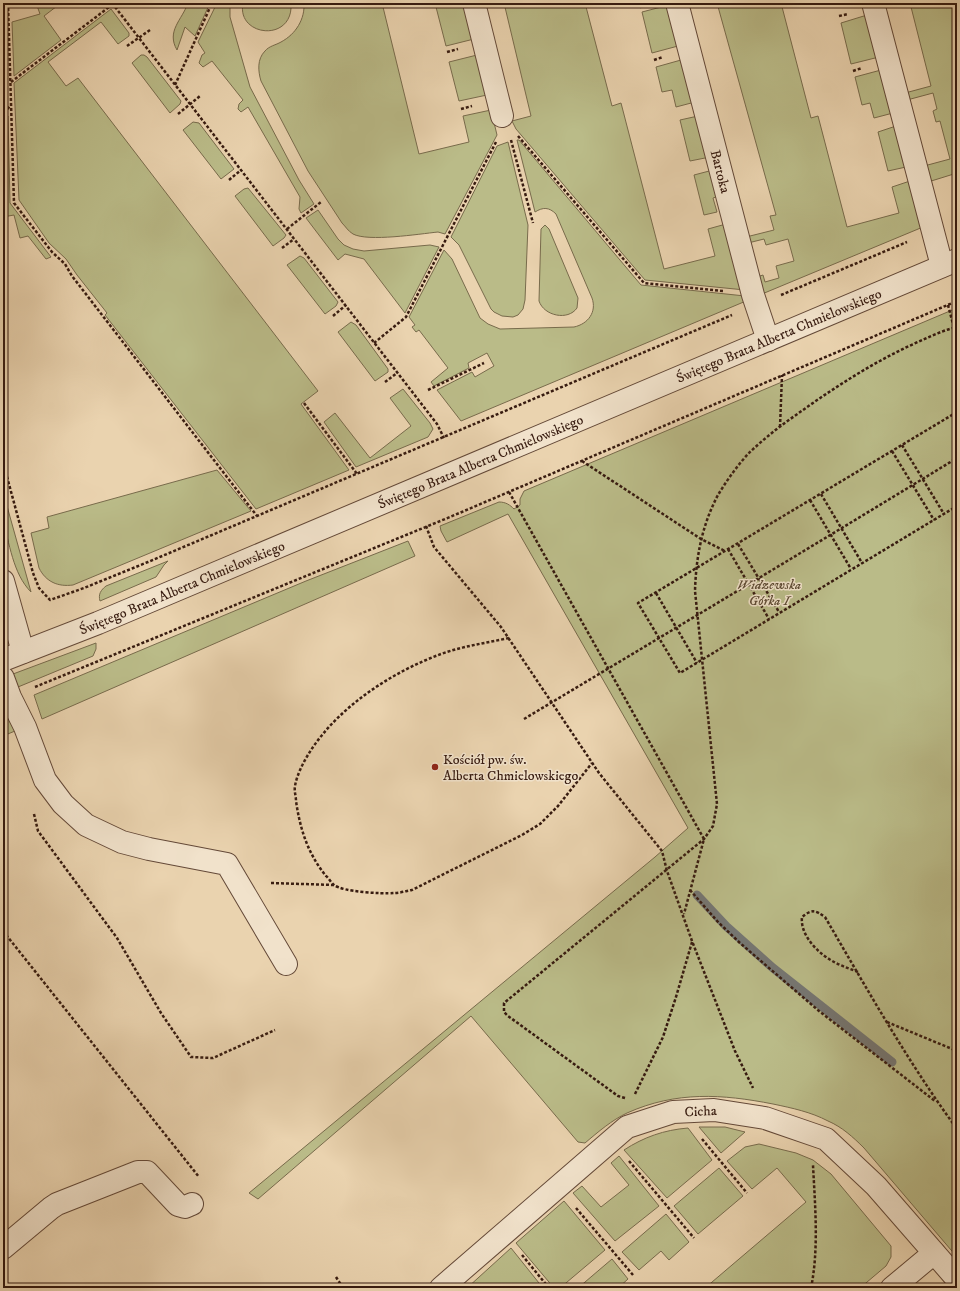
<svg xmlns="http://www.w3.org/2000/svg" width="960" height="1291" font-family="'IM FELL DW Pica',serif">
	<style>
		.green { fill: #babb88; stroke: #786b4c }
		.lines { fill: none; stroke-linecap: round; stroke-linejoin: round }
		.stream { stroke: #757774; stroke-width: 9 }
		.minor-casing { stroke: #644938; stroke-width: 24 }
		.path { stroke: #371b10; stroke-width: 2.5; stroke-dasharray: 3 2; stroke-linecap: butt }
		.minor { stroke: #f1e2cb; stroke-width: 22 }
		.poi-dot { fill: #8f2418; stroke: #f1e2cb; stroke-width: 1.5 }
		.labels { text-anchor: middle; stroke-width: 3; stroke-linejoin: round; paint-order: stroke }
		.street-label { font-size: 14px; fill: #371b10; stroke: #f1e2cb }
		.park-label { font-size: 14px; font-style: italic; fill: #5e4b34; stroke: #f1e2cb }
		.poi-label { font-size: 14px; fill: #371b10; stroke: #f1e2cb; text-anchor: start }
	</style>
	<rect width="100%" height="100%" fill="#ead3af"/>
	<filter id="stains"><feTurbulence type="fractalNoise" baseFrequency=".005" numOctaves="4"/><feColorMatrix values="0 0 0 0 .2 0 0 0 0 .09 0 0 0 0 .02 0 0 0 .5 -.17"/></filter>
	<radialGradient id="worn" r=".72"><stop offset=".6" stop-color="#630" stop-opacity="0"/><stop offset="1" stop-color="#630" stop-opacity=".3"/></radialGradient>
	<g class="green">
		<path d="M 36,3 L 61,3 L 44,16 L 61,40 L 14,76 L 12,22 L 40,14 Z"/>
		<path d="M 188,3 L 210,3 L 195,36 L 185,27 L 177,50 C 166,31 182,20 188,3 Z"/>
		<path d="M 217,3 L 230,3 L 230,17 L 250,87 L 299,180 L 314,204 L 301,213 L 299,209 L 300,197 L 248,107 L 241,112 L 238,109 L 239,104 L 243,100 L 212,61 L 203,67 L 199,63 L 202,55 L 205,53 L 198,42 Z"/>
		<path d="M 243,3 L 291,3 C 294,43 236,37 243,3 Z"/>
		<path d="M 304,3 L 382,3 L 419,154 L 469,142 L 463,116 L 491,110 L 497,135 L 445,234 L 438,232 C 419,234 368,242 353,234 C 348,231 346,227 342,223 L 308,171 L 261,81 C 258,71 257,59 265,51 C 269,46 276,45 281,42 C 296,34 305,19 304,3 Z"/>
		<path d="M 451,3 L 466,3 L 474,39 L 446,46 L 436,7 Z"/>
		<path d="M 504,3 L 585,3 L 612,106 L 621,103 L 664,269 L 715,256 L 708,229 L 726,224 L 745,290 L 645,280 L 516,129 L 512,121 L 531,116 Z"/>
		<path d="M 717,3 L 781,3 L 811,118 L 818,116 L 847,227 L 899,213 L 892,187 L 910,181 L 923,227 L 762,294 L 757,277 L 763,275 L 765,282 L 779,278 L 776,266 L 794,261 L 788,239 L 766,245 L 764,239 L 748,243 L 746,237 L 774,230 L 770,216 L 776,215 Z"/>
		<path d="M 910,3 L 957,3 L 957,173 L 928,182 L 924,166 L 950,159 L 940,121 L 936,122 L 933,111 L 937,109 L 933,93 L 907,100 L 905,93 L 931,86 Z"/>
		<path d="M 665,6 L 667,6 L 678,46 L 652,53 L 642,12 Z"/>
		<path d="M 111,9 L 129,33 L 129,36 L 118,44 L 101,22 L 48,62 L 66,86 L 78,78 L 318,391 L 301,404 L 349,470 L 256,509 L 105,315 L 107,313 L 77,275 L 66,259 L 49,243 L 19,200 L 14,83 Z"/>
		<path d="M 867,15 L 879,57 L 851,64 L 841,23 Z"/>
		<path d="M 141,55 L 144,55 L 147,57 L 181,101 L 180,104 L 170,113 L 132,63 Z"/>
		<path d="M 477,55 L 487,95 L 459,101 L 449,62 Z"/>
		<path d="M 681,60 L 695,102 L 676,107 L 672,90 L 662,92 L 656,67 Z"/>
		<path d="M 881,70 L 893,113 L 874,118 L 870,103 L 862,105 L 855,77 Z"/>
		<path d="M 8,116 L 10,203 L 51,257 L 46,259 L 28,236 L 20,238 L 14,215 L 3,217 L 3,124 Z"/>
		<path d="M 698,116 L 710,157 L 690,161 L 680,120 Z"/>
		<path d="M 193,122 L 199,123 L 234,169 L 221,179 L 183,130 Z"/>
		<path d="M 896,126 L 906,167 L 888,171 L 878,132 Z"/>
		<path d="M 517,140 L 519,140 L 641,285 L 745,296 L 746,301 L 461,421 L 437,390 L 472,372 L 475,377 L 494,366 L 487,353 L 468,363 L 469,368 L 434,386 L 431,382 L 448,368 L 419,330 L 416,332 L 412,327 L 415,325 L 409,317 L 444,250 L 452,259 L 480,318 L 488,324 L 500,329 L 574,327 C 588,324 597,312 592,298 L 556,214 C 549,207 543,207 535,212 Z"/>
		<path d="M 508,142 L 528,225 L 525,300 L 523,309 L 518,315 L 513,317 L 502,316 L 494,312 L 491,309 L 459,245 L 451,237 L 497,146 Z"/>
		<path d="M 713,170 L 719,196 L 713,198 L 717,212 L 704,215 L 694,175 Z"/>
		<path d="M 248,188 L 286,235 L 284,238 L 273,246 L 235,196 L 244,189 Z"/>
		<path d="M 318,210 L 338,239 L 344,245 L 353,249 L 364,251 L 430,245 L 439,247 L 405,313 L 364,259 L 345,254 L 338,260 L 306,218 Z"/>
		<path d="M 545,225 L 549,229 L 578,298 L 577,308 C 568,321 544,316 539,301 L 541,229 Z"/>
		<path d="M 300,256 L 304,258 L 338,302 L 336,306 L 325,314 L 287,265 Z"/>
		<path d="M 957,308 L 957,1257 L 864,1148 C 853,1137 842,1127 828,1121 C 811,1112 792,1108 773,1104 C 722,1094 676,1091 627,1113 C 612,1120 598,1132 585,1143 L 578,1142 L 471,1016 L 258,1199 L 249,1193 L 655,857 L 688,828 L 508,514 L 447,542 L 441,531 L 440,526 L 499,502 C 506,502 510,505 514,509 L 520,505 L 520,499 L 524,491 Z"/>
		<path d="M 351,322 L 356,325 L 388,369 L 388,372 L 375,381 L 338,332 Z"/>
		<path d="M 403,389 L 430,423 L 433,429 L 428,437 L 356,467 L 324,422 L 335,413 L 370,458 L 411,426 L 390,398 Z"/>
		<path d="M 217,470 L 251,511 L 73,585 C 58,587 46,582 39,568 L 31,533 L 49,528 L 47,517 Z"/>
		<path d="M 7,506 L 31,592 C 13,574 9,542 3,519 L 3,513 Z"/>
		<path d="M 408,541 L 415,556 L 42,719 L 34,695 L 306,581 Z"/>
		<path d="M 168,561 L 164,565 L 156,577 L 100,601 C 98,594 101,590 106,586 Z"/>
		<path d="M 96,643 L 96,649 L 93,656 L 18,687 L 13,674 Z"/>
		<path d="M 3,705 L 15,731 L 3,736 Z"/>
		<path d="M 699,1127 L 725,1127 L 745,1132 L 721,1153 Z"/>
		<path d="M 688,1128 L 712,1160 L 667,1198 L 624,1150 C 644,1137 664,1130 688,1128 Z"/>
		<path d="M 759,1144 L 796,1153 L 813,1160 L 831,1174 L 891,1246 L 891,1257 L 886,1266 L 860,1288 L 705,1288 L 806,1202 L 777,1168 L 752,1189 L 727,1161 L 745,1147 Z"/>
		<path d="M 619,1156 L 659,1206 L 615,1241 L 573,1193 L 582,1186 L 601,1207 L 629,1185 L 611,1163 Z"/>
		<path d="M 719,1168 L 743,1196 L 698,1234 L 674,1206 Z"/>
		<path d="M 564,1201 L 605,1250 L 560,1288 L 554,1288 L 516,1243 Z"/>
		<path d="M 666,1214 L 689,1242 L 669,1260 L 661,1251 L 639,1270 L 622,1252 Z"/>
		<path d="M 511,1248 L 543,1288 L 467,1288 Z"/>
		<path d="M 612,1259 L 628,1279 L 618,1288 L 578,1288 Z"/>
	</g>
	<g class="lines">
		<path class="stream" d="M 697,895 L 726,926 L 773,968 L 892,1062"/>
		<defs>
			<g id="minor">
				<path d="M 474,3 L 502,116"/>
				<path id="s1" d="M 677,3 L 753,295 L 768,340"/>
				<path d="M 873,3 L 942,266"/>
				<path d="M 3,581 L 23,652"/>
				<path id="s2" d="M 3,660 L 98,623 L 957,260"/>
				<path d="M 3,678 L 10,697 L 25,727 L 45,780 L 63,804 L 86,825 L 122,842 L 149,849 L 227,864 L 286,964"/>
				<path d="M 3,1248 L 51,1208 L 57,1204 L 138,1172 L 147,1172 L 178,1205 L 185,1207 L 192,1204"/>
				<path id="s3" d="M 441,1288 L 627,1127 L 673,1112 L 714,1110 L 765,1118 L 826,1139 L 876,1186 L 957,1279"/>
				<path d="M 892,1288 L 934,1253"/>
			</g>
		</defs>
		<use href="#minor" class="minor-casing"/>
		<g class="path">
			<path d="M 8,3 L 14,203 L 52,252 L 65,264 L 72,276 L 257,516"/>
			<path d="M 112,3 L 437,424 L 444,438"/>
			<path d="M 640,7 L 651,4"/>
			<path d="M 839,16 L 848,14"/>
			<path d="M 127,46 L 150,30"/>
			<path d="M 447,52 L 458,49"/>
			<path d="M 654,60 L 663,57"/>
			<path d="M 853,71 L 862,68"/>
			<path d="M 11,82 L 113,4"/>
			<path d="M 175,85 L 212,3"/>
			<path d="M 461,109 L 472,106"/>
			<path d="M 178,114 L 200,96"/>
			<path d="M 3,118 L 10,105"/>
			<path d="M 518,136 L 644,283 L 723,291"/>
			<path d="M 511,140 L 533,223"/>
			<path d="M 229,180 L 241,170"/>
			<path d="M 287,229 L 321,202"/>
			<path d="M 282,248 L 294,239"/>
			<path d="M 781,295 L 907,242"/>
			<path d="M 948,305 L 954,328"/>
			<path d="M 333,316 L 346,305"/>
			<path d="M 374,343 L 406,317 L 496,142"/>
			<path d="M 385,382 L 397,373"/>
			<path d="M 428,390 L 484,363"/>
			<path d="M 304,403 L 357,474"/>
			<path d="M 957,412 L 638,603 L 680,673 L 957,506"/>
			<path d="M 780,427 L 782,375"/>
			<path d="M 902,445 L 944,514"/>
			<path d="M 892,451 L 934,520"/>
			<path d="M 582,461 L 701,539 L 725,551"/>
			<path d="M 3,462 L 33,573 L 39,588 L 50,600 L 84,588 L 148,562 L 732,315"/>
			<path d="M 509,492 L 704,839 L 684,914"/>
			<path d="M 821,494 L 862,563"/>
			<path d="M 810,500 L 851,569"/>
			<path d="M 426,526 L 434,547 L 501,627 L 599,773 L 662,851 L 667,871 L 692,941 L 735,1051 L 753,1088"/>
			<path d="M 738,544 L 779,612"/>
			<path d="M 728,549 L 769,619"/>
			<path d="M 656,593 L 697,663"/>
			<path d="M 509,638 C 486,643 463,646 441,654 C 392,672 340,706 311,750 C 304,761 297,774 295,786 C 294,791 296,796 296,801 C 300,829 308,854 326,876 C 329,878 331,883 334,885 C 343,892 382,894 394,893 C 400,893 406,891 412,890 L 522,835 L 540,824 L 558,806 L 592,763"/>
			<path d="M 35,687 L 450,517 L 957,301"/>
			<path d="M 524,719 C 669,632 813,546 957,458"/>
			<path d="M 34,814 L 38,831 L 117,938 L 161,1013 L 191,1057 L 213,1058 L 275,1030"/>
			<path d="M 271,883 L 334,885"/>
			<path d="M 690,890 L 718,922 L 740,943 L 819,1011 L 935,1101"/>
			<path d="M 3,931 L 199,1177"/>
			<path d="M 858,972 C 848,968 838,965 829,959 C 816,951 800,934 802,917 C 812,909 815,910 825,917 C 867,989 908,1062 957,1129"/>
			<path d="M 887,1022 L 957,1051"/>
			<path d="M 635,1094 L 663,1037 L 676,997 L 692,942"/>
			<path d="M 625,1098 L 618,1096 L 508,1016 L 504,1012 L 504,1003 L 704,839 L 713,826 L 717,804 L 695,591 C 696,557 702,525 718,495 C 727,480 739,463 751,451 C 765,438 780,426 796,415 C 832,389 869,365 909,346 C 925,339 940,331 957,327"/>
			<path d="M 702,1139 L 747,1193"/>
			<path d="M 629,1161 L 694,1238"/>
			<path d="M 576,1208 L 633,1275"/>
			<path d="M 522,1255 L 549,1288"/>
			<path d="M 336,1277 L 343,1288"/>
			<path d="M 811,1288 C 819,1249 815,1205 813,1165"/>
		</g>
		<use href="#minor" class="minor"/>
	</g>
	<circle class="poi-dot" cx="435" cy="767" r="4"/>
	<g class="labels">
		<g class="street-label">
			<text dy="5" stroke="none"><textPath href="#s1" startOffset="174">Bartoka</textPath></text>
			<text dy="5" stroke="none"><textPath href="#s2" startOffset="841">Świętego Brata Alberta Chmielowskiego</textPath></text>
			<text dy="5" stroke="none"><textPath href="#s2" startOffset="517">Świętego Brata Alberta Chmielowskiego</textPath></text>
			<text dy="5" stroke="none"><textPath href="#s2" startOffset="193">Świętego Brata Alberta Chmielowskiego</textPath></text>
			<text dy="5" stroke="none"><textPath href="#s3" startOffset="322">Cicha</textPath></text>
		</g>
		<g class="park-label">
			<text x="769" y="589">Widzewska<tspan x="769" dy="16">Górka I</tspan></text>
		</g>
		<g class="poi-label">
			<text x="443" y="764">Kościół pw. św.<tspan x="443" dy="16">Alberta Chmielowskiego</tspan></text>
		</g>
	</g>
	<rect width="960" height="1291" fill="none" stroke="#ead3af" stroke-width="16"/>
	<rect x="4" y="4" width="952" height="1283" fill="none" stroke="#371b10" stroke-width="2"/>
	<rect x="8" y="8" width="944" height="1275" fill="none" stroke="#371b10"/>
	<rect width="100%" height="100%" filter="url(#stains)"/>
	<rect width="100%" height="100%" fill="url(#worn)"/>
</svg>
